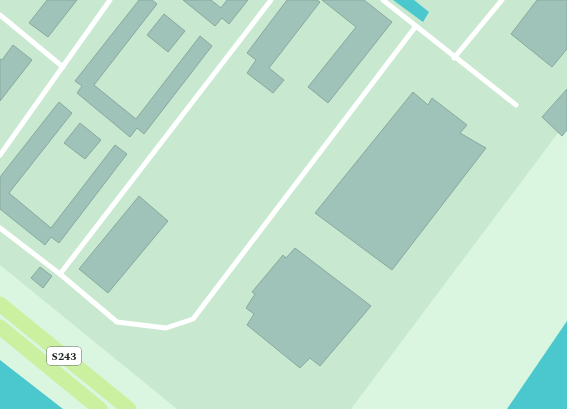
<svg xmlns="http://www.w3.org/2000/svg" width="567" height="409" font-family="Spectral,serif">
	<style>
		.built { fill: #c8e9d0 }
		.water { fill: #4bc8cd }
		.building { fill: #a0c3b9; stroke: #87a99f }
		.lines { fill: none; stroke-linecap: round; stroke-linejoin: round }
		.lane { stroke: #fff; stroke-width: 5 }
		.primary { stroke: #caf0a0; stroke-width: 15 }
		.labels { text-anchor: middle; stroke-width: 3; stroke-linejoin: round; paint-order: stroke }
		.shield { fill: #fff; stroke: #636b65; stroke-width: 1 }
		.shield-label { font-size: 11px; font-weight: bold; fill: #202b23 }
	</style>
	<rect width="100%" height="100%" fill="#daf6e1"/>
	<path class="built" d="M 0,0 L 567,0 L 567,121 L 351,409 L 177,409 L 0,265 Z"/>
	<g class="water">
		<path d="M 393,0 L 414,0 L 429,12 L 423,22 Z"/>
		<path d="M 567,321 L 567,409 L 507,409 Z"/>
		<path d="M 0,360 L 63,409 L 64,409 L 0,409 Z"/>
	</g>
	<g class="building">
		<path d="M 47,0 L 77,0 L 48,37 L 29,23 Z"/>
		<path d="M 139,0 L 152,0 L 157,4 L 94,85 L 136,119 L 200,36 L 212,46 L 144,134 L 137,128 L 130,137 L 77,93 L 82,86 L 75,81 Z"/>
		<path d="M 183,0 L 211,0 L 221,8 L 227,0 L 248,0 L 229,24 L 222,18 L 215,26 Z"/>
		<path d="M 287,0 L 317,0 L 320,2 L 269,68 L 284,80 L 273,93 L 247,73 L 256,60 L 247,53 Z"/>
		<path d="M 322,0 L 364,0 L 392,22 L 328,103 L 308,87 L 356,27 Z"/>
		<path d="M 537,0 L 567,0 L 567,49 L 552,67 L 511,34 Z"/>
		<path d="M 164,14 L 185,31 L 168,52 L 147,35 Z"/>
		<path d="M 13,45 L 32,60 L 0,101 L 0,59 L 2,60 Z"/>
		<path d="M 567,89 L 567,130 L 562,136 L 542,117 Z"/>
		<path d="M 413,92 L 428,105 L 432,98 L 467,125 L 460,133 L 486,148 L 392,270 L 315,213 Z"/>
		<path d="M 59,102 L 72,113 L 9,193 L 51,228 L 115,145 L 127,154 L 59,243 L 51,237 L 45,245 L 0,209 L 0,177 Z"/>
		<path d="M 80,123 L 101,140 L 85,159 L 64,143 Z"/>
		<path d="M 139,196 L 168,221 L 108,293 L 79,269 Z"/>
		<path d="M 295,248 L 371,306 L 320,366 L 310,358 L 300,368 L 247,325 L 254,314 L 246,308 L 255,294 L 252,292 L 283,255 L 286,258 Z"/>
		<path d="M 40,267 L 52,276 L 43,288 L 31,278 Z"/>
	</g>
	<g class="lines">
		<g class="lane">
			<path d="M 383,0 L 516,105"/>
			<path d="M 0,15 L 63,67"/>
			<path d="M 454,58 L 502,0"/>
			<path d="M 0,155 L 110,0"/>
			<path d="M 0,228 L 60,274 L 117,322 L 166,328 L 193,319 L 416,26"/>
			<path d="M 60,274 L 271,0"/>
		</g>
		<g class="primary">
			<path d="M 0,304 L 129,409"/>
			<path d="M 0,327 L 100,409"/>
		</g>
	</g>
	<g class="labels">
		<rect class="shield" x="47" y="347" width="34" height="18" rx="3"/>
		<g class="shield-label">
			<text x="64" y="360">S243</text>
		</g>
	</g>
</svg>
